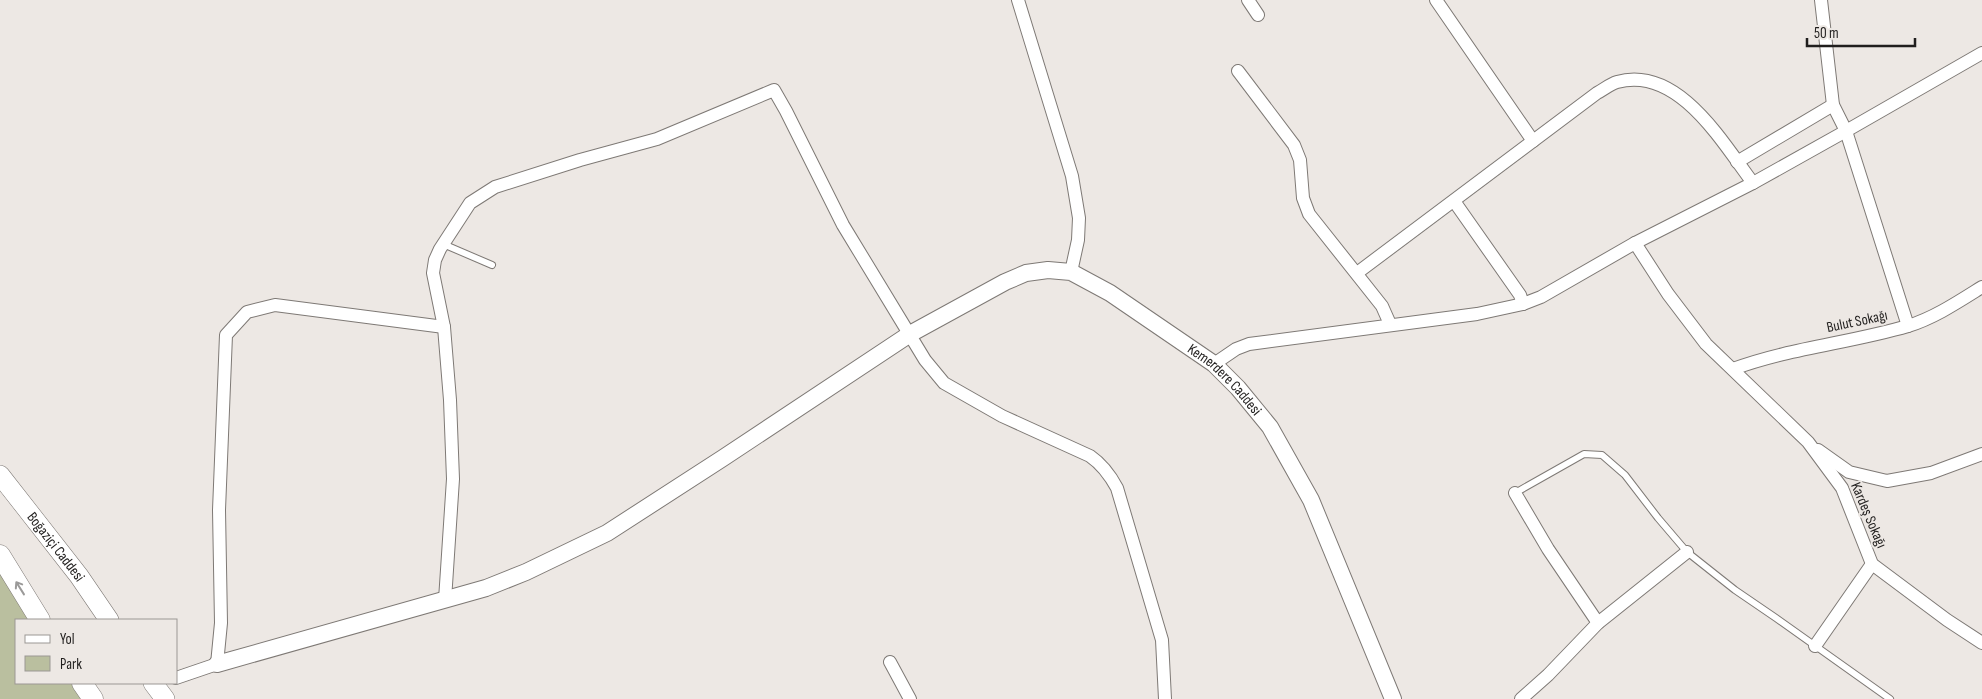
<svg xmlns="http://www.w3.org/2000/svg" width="1982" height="699" font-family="'Sofia Sans Condensed',sans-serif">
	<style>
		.green { fill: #babf9f }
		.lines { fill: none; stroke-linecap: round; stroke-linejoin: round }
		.service-casing { stroke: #7e7975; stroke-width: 8 }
		.minor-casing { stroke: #7e7975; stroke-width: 14 }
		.tertiary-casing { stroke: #7e7975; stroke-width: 18 }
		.secondary-casing { stroke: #7e7975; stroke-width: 20 }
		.primary-casing { stroke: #7e7975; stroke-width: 21 }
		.service { stroke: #fff; stroke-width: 6 }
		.minor { stroke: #fff; stroke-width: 12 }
		.tertiary { stroke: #fff; stroke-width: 16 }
		.secondary { stroke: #fff; stroke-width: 19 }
		.primary { stroke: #fff; stroke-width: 20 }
		.oneway { stroke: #9b9a99 }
		.labels { text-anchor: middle; stroke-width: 4; stroke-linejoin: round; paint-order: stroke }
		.street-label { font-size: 15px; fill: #201e1d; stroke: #ede8e4 }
	</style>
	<rect width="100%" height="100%" fill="#ede8e4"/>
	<path class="green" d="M 0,566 L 35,620 L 16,620 L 16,683 L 73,683 L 82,699 L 0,699 Z"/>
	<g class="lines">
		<defs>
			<g id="service">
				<path d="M 443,244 L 492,265"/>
				<path d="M 1515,493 L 1584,454 L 1602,455 L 1625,475 L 1658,518 L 1687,552 L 1735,590 L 1776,618 L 1890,699"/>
			</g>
			<g id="minor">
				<path d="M 1018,0 L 1072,176 L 1079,218 L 1078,240 L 1071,272"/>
				<path d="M 1248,0 L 1258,15"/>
				<path d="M 1436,0 L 1533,141"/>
				<path d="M 1821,0 L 1833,105 L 1846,131 L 1908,326"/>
				<path d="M 1238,71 L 1294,145 L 1300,160 L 1303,198 L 1309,214 L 1382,306 L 1390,324"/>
				<path d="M 1737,162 L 1833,105"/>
				<path d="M 1454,201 L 1520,295 L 1523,304"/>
				<path d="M 1635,243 L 1668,294 L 1706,344 L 1808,442 L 1842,488 L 1872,564 L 1947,620 L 1982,643"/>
				<path d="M 1357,273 L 1597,93 C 1603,90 1610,84 1617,82 C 1678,65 1722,142 1753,183"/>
				<path d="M 1214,364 L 1236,349 L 1249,344 L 1477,314 L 1523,304 L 1541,297 L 1635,243 L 1753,183 L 1846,131 L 1982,53"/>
				<path d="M 1733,369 C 1790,348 1850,343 1908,326 C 1934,318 1958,302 1982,287"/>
				<path d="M 1818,450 L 1849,472 L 1887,481 L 1931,473 L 1982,454"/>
				<path d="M 1515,493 L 1548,549 L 1598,623"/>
				<path d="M 445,600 L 453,479 L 450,400 L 444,327 L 433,273 L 435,260 L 440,249 L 470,203 L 495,187 L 580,160 L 657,139 L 774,90 L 786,111 L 843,225 L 925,360 L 944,383 L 1002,416 L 1090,456 C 1103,465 1110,475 1117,488 L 1162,640 L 1165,699"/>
				<path d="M 1815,646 L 1872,564"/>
				<path d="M 890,662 L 910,699"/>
				<path d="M 176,678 L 217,664 L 221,623 L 219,510 L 226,335 L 247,312 L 275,305 L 444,327"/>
				<path d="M 1521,699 L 1548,675 L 1598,623 L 1687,552"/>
			</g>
			<g id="tertiary">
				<path id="s1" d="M 217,664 L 486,588 L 526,572 L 607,533 L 723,458 L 910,334 L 1005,282 L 1026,273 L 1048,270 L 1071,272 L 1110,293 L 1214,364 L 1238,388 L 1270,427 L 1311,500 L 1393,699"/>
			</g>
			<g id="secondary">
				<path id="s2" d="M 0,475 L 79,576 L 109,620"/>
				<path d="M 153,683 L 165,699"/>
			</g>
			<g id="primary">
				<path d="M 0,555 L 40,620"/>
				<path d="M 82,683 L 93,699"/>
			</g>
		</defs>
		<use href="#service" class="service-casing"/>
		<use href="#minor" class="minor-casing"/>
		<use href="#tertiary" class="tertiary-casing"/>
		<use href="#secondary" class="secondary-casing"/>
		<use href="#primary" class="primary-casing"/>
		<use href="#service" class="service"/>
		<use href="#minor" class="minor"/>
		<use href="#tertiary" class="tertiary"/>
		<use href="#secondary" class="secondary"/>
		<use href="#primary" class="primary"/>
	</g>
	<defs><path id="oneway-shaft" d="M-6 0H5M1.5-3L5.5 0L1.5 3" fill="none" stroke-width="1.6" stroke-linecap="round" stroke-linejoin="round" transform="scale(1.25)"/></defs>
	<use class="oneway" href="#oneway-shaft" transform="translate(20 588) rotate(-122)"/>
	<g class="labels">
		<g class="street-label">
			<text transform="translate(1857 321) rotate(-12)" y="5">Bulut Sokağı</text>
			<text dy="5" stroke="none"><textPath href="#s1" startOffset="1140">Kemerdere Caddesi</textPath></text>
			<text transform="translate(1869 515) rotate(67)" y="5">Kardeş Sokağı</text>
			<text dy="5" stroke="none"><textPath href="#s2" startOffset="91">Boğaziçi Caddesi</textPath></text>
		</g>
	</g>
	<rect x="15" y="619" width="162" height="65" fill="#ede8e4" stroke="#9b9794"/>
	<rect x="25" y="635" width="25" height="8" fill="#ffffff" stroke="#9b9794"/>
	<text x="60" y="644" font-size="15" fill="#201e1d">Yol</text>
	<rect x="25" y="656" width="25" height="15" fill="#babf9f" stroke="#9b9794"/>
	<text x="60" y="669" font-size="15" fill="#201e1d">Park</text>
	<path d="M1807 38v8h108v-8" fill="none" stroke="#201e1d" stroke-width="2.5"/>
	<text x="1814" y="38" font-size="15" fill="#201e1d" stroke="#ede8e4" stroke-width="4" paint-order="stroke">50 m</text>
</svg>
